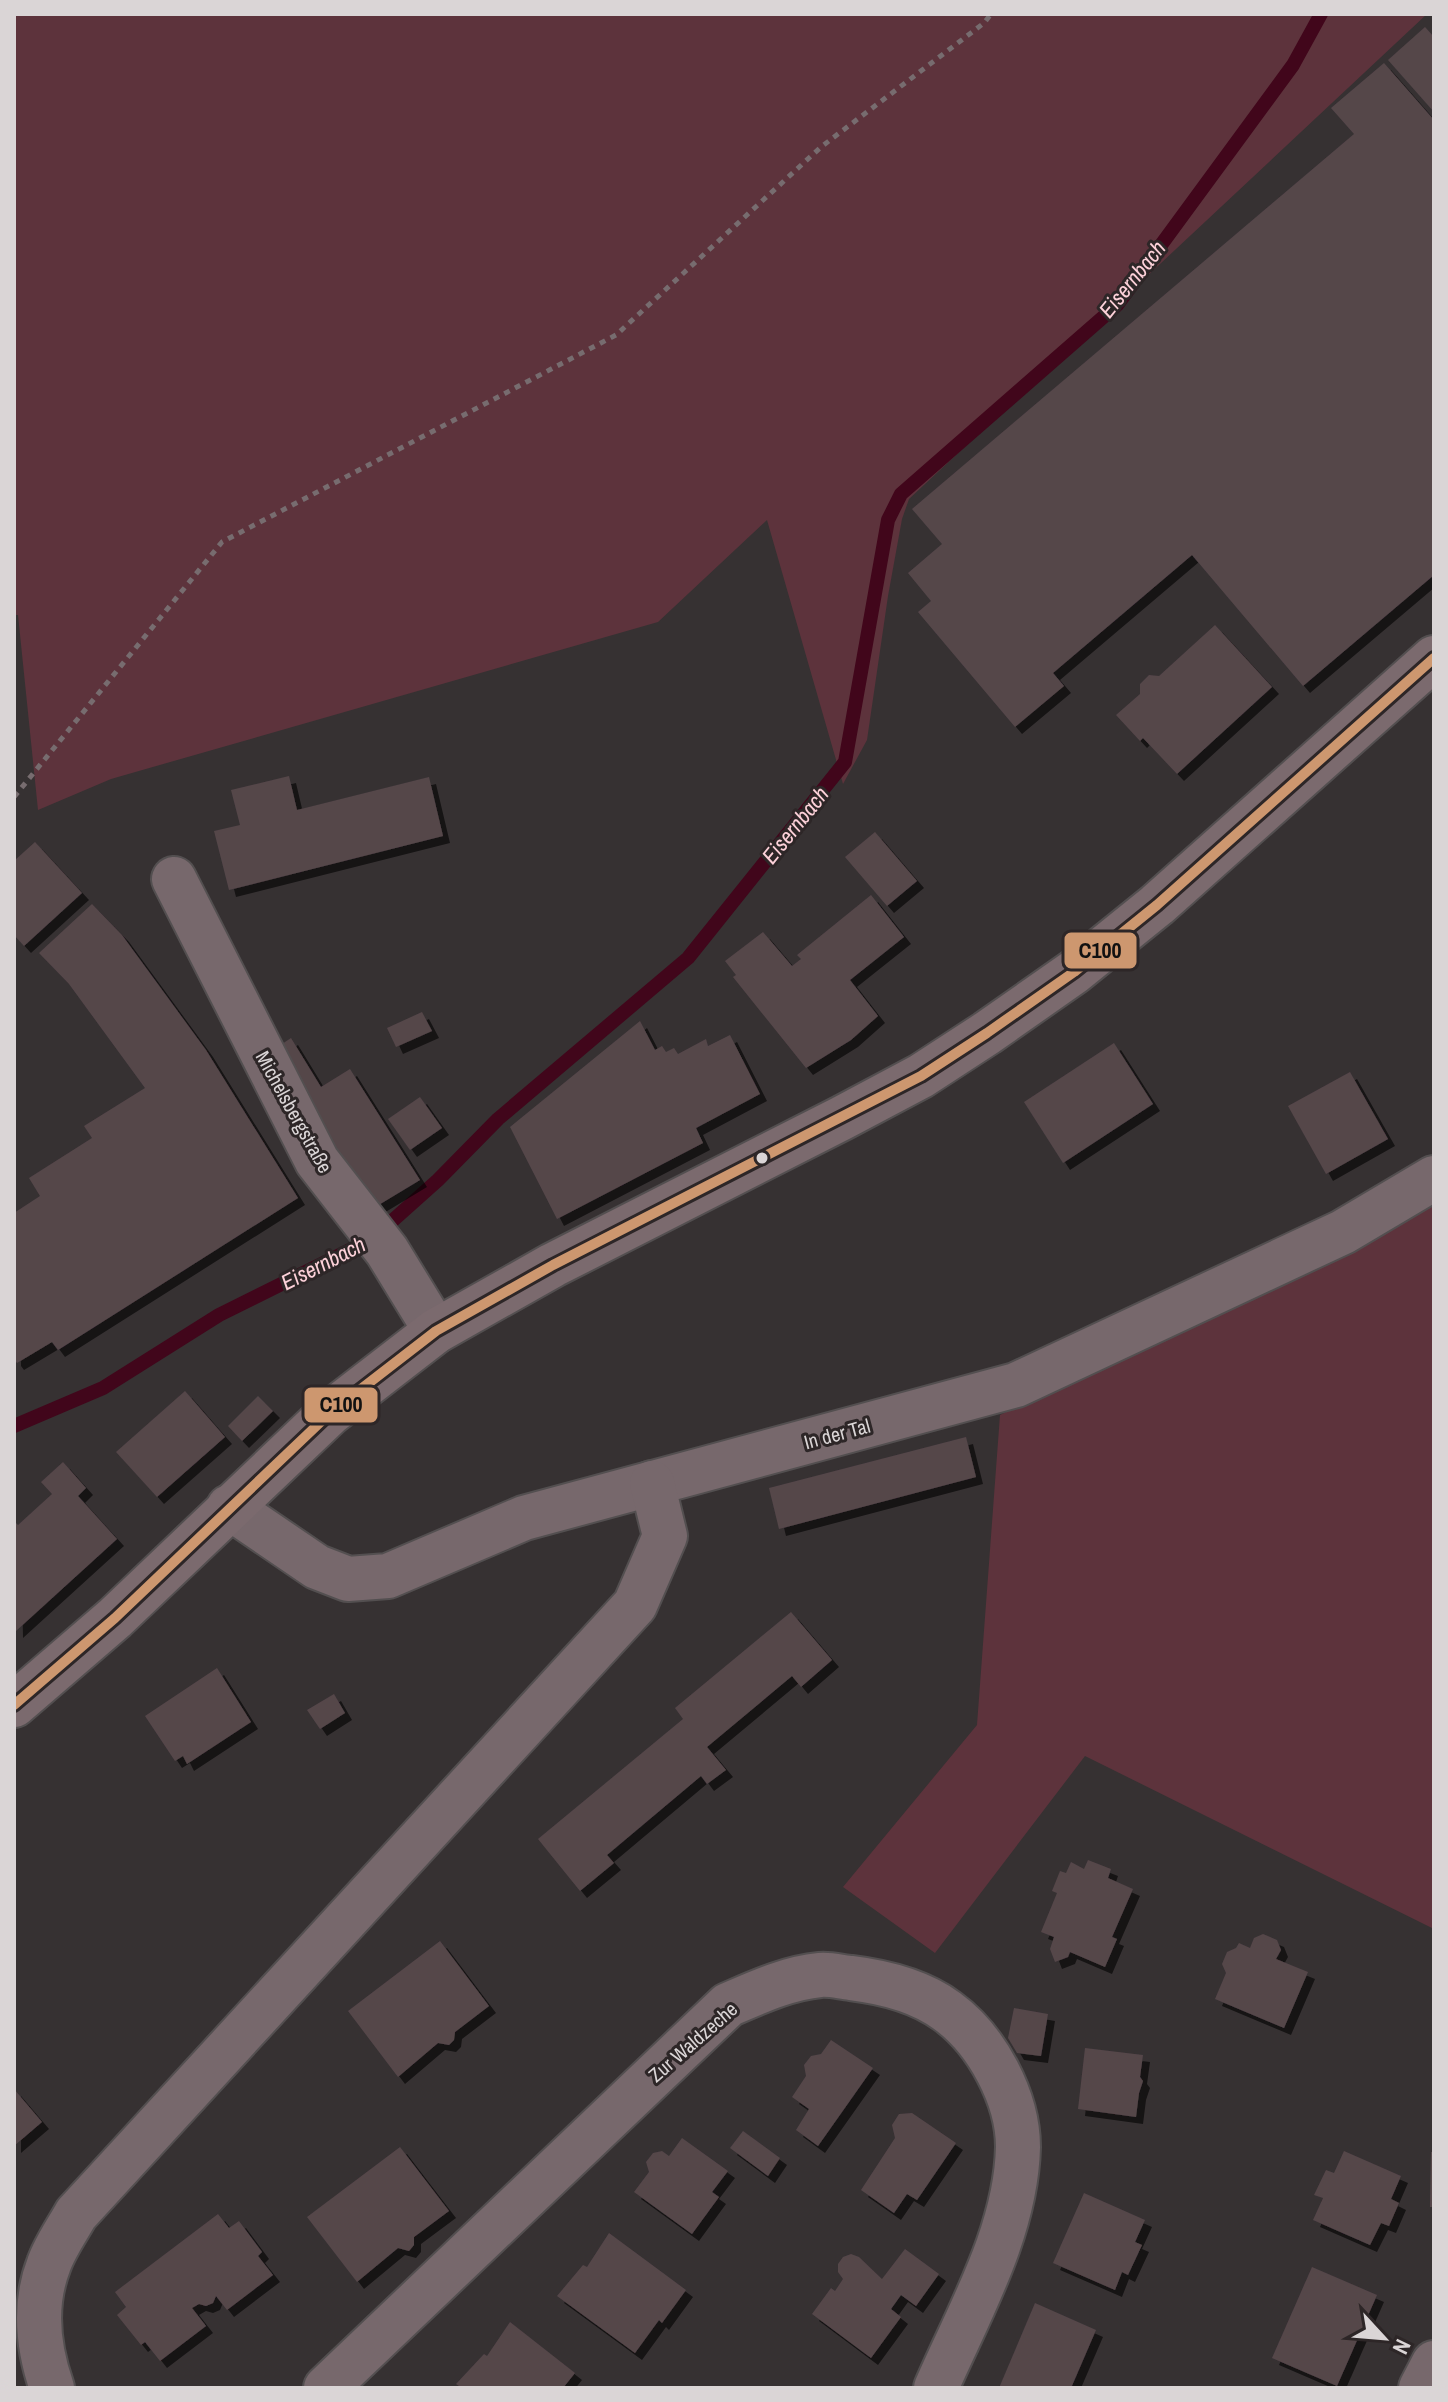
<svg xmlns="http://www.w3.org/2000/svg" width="1448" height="2402" font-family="'Archivo Narrow',sans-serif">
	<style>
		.green { fill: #5d333c }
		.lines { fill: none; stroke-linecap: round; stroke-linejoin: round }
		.stream { stroke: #41061b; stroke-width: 14 }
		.building { fill: #55464a; filter: url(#shadow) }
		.minor-casing { stroke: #534f50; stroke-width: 48 }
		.secondary-casing { stroke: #534f50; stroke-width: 48 }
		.path { stroke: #776c6f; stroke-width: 5; stroke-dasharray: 6 6; stroke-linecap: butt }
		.minor { stroke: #77686c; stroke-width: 44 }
		.secondary { stroke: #7b6a6e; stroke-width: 44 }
		.bus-1-casing { stroke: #2d2627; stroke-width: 16 }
		.bus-1 { stroke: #cd976f; stroke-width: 10 }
		.bus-dot { fill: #dad5d6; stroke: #2d2627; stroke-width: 3 }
		.labels { text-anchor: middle; stroke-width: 6; stroke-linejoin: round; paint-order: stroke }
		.street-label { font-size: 20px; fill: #dad5d6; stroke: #2d2627 }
		.water-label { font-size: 22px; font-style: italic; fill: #fdd1d9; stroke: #2d2627 }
		.line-badge { stroke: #2d2627; stroke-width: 3 }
		.pale-badge-label { font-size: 22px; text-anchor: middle; font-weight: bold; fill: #111 }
	</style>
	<defs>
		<filter id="shadow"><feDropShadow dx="7" dy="7" stdDeviation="0" flood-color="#0009"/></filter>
	</defs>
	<rect width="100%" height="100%" fill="#363132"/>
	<g class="green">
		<path d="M 14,14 L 1427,14 L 909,499 L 902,519 L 888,596 L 867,740 L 843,784 L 767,520 L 658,622 L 111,779 L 38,810 L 18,615 L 14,615 Z"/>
		<path d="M 1434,1201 L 1434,1929 L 1085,1756 L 935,1953 L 843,1887 L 977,1725 L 1000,1415 Z"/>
	</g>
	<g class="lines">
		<path class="stream" d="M 14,1426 L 103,1388 L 219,1315 L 372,1239 L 438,1180 L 498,1119 L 688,958 L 845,762 L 888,520 L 901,494 L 1117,305 L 1293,65 L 1321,14"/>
	</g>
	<g class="building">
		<path d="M 1425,27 L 1434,37 L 1434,112 L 1388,60 Z"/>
		<path d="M 1384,63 L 1434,120 L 1434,575 L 1303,686 L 1192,555 L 1053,673 L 1064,686 L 1015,727 L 918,612 L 931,601 L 908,573 L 942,544 L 912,509 L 1354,134 L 1331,108 Z"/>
		<path d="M 1215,625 L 1272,687 L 1177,774 L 1143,738 L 1140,741 L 1116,715 L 1140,694 L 1140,684 L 1149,675 L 1159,676 Z"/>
		<path d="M 289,776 L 297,810 L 429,777 L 443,836 L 229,890 L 214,831 L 240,825 L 231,790 Z"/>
		<path d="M 875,832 L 917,881 L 887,906 L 845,857 Z"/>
		<path d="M 35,842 L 82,893 L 24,946 L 14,935 L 14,861 Z"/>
		<path d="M 871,895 L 904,937 L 850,980 L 878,1016 L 851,1040 L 806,1068 L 733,977 L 736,975 L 725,961 L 763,932 L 792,966 L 801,959 L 797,955 Z"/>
		<path d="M 92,904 L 122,935 L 206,1050 L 298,1198 L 58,1350 L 52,1342 L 17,1363 L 14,1359 L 14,1213 L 40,1196 L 29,1178 L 92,1138 L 84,1126 L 145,1088 L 69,984 L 39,953 Z"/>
		<path d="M 422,1012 L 432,1031 L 396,1047 L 387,1028 Z"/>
		<path d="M 640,1021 L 655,1050 L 662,1046 L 666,1052 L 674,1048 L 678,1054 L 706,1039 L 708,1046 L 730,1035 L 760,1094 L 696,1128 L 703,1143 L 557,1219 L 510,1127 Z"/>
		<path d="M 291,1038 L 321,1087 L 350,1069 L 420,1180 L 372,1209 L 273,1050 Z"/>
		<path d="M 1114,1043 L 1153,1104 L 1063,1163 L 1024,1102 Z"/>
		<path d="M 1350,1072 L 1388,1139 L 1326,1174 L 1288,1106 Z"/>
		<path d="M 420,1097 L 442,1128 L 410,1150 L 388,1119 Z"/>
		<path d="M 185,1391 L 225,1437 L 157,1497 L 116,1452 Z"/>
		<path d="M 258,1396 L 273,1411 L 242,1441 L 228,1426 Z"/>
		<path d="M 966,1437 L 976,1477 L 779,1529 L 769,1488 Z"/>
		<path d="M 63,1462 L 86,1488 L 78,1496 L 117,1539 L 16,1631 L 14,1521 L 18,1525 L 52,1494 L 41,1482 Z"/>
		<path d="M 791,1612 L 832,1660 L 801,1687 L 792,1676 L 707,1747 L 726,1770 L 707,1784 L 701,1776 L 607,1855 L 614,1863 L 580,1891 L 538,1839 L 683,1719 L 675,1708 Z"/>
		<path d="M 217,1668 L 251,1722 L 187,1764 L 183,1756 L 175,1761 L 145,1716 Z"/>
		<path d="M 334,1694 L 345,1713 L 320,1729 L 307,1710 Z"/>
		<path d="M 1088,1860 L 1111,1869 L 1108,1878 L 1133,1889 L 1112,1937 L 1117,1939 L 1105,1967 L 1070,1952 L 1068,1957 L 1055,1962 L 1050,1949 L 1054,1937 L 1041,1932 L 1057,1893 L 1052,1891 L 1060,1871 L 1066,1873 L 1071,1862 L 1084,1869 Z"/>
		<path d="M 1263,1934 L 1277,1940 L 1281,1950 L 1276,1959 L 1308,1972 L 1284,2028 L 1215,1999 L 1226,1973 L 1222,1964 L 1227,1952 L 1236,1948 L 1239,1943 L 1250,1948 L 1254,1938 Z"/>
		<path d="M 440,1941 L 489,2006 L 455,2032 L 454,2040 L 449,2045 L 438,2043 L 398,2077 L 348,2011 Z"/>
		<path d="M 1014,2008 L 1048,2014 L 1041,2056 L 1017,2053 L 1008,2038 Z"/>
		<path d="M 831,2040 L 873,2068 L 818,2146 L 796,2130 L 809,2109 L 792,2097 L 806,2076 L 804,2065 L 811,2056 L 821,2054 Z"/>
		<path d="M 1085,2048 L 1143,2055 L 1140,2077 L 1143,2081 L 1139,2093 L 1136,2117 L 1078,2109 Z"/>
		<path d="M 14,2089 L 42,2122 L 14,2146 Z"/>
		<path d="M 912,2113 L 956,2143 L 917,2200 L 907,2194 L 894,2213 L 861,2190 L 895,2138 L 892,2125 L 899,2114 Z"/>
		<path d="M 743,2131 L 780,2158 L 768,2176 L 730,2148 Z"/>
		<path d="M 682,2138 L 728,2171 L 712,2192 L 719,2197 L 692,2234 L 634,2192 L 649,2172 L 646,2162 L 653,2153 L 662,2151 L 669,2156 Z"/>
		<path d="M 400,2147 L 449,2211 L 414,2237 L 414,2245 L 409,2251 L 398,2248 L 357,2282 L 307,2217 Z"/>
		<path d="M 1344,2151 L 1401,2176 L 1391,2199 L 1399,2203 L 1389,2226 L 1381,2223 L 1370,2245 L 1313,2220 L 1323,2198 L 1314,2195 L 1326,2170 L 1334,2173 Z"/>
		<path d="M 1431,2152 L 1434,2152 L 1434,2207 L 1430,2207 Z"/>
		<path d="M 1084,2193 L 1145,2220 L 1135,2242 L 1142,2245 L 1128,2275 L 1122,2272 L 1115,2290 L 1053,2263 Z"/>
		<path d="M 218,2214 L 229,2228 L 239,2221 L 262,2252 L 258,2256 L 273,2275 L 227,2310 L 216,2296 L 213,2303 L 206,2306 L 199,2304 L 192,2308 L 206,2326 L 160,2361 L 145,2342 L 141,2345 L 117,2315 L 126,2307 L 115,2292 Z"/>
		<path d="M 609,2233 L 686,2290 L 662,2323 L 659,2320 L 635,2353 L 557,2296 L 583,2265 L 587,2267 Z"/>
		<path d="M 905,2249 L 939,2274 L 916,2306 L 901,2295 L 891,2309 L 901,2317 L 871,2358 L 812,2314 L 831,2288 L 835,2291 L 843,2279 L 838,2272 L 838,2264 L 843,2257 L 851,2254 L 859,2257 L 882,2279 Z"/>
		<path d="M 1312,2267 L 1377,2295 L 1337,2386 L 1272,2358 Z"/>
		<path d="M 1035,2303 L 1096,2330 L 1071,2388 L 999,2388 Z"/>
		<path d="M 510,2322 L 575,2373 L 563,2388 L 462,2388 L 456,2384 L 484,2354 L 487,2356 Z"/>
	</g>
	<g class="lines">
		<defs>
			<g id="minor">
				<path d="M 174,879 L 317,1161 L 387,1251 L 436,1331"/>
				<path d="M 229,1507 L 317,1567 L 348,1579 L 388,1576 L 524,1518 L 1016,1385 L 1343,1232 L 1434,1178"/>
				<path d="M 52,2388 C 38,2348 33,2305 49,2264 C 55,2247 67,2230 76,2214 L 635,1605 L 665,1536 L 652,1483"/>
				<path d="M 326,2388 L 728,2005 C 758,1992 788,1978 820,1975 C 830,1974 841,1977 851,1978 C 884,1982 920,1991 947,2011 C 987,2040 1018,2098 1018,2147 C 1016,2232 969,2312 936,2388"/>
				<path d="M 1421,2388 L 1434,2363"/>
			</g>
			<path id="secondary" d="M 14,1705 L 115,1618 L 330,1413 L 436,1331 L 553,1265 L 842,1118 L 921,1076 L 987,1033 L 1074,972 L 1157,905 L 1434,658"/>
		</defs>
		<use href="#minor" class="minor-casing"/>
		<use href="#secondary" class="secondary-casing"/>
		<path class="path" d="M 14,797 L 222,542 L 616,335 L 821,147 L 984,23 L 991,14"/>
		<use href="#minor" class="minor"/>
		<use href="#secondary" class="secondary"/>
		<defs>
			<path id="bus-1" d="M 14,1705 L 115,1618 L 330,1413 L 436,1331 L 553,1265 L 921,1076 L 987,1033 L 1074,972 L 1157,905 L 1434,658"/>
		</defs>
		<use href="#bus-1" class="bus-1-casing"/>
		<use href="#bus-1" class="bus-1"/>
	</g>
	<circle class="bus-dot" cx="762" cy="1158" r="7"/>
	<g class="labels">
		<g class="street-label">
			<text transform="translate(294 1112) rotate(61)" y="7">Michelsbergstraße</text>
			<text transform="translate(837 1434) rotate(-15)" y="7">In der Tal</text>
			<text transform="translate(693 2042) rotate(-41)" y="7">Zur Waldzeche</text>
		</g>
		<g class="water-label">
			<text transform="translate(1132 279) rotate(-51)" y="8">Eisernbach</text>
			<text transform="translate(795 825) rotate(-51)" y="8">Eisernbach</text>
			<text transform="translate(323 1263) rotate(-27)" y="8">Eisernbach</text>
		</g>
	</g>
	<g class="line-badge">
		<rect x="1063" y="931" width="75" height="39" rx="8" fill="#cd976f"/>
		<rect x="303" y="1386" width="76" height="38" rx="8" fill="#cd976f"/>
	</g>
	<g class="pale-badge-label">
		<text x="1100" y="958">C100</text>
		<text x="341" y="1412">C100</text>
	</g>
	<rect width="1448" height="2402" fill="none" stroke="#dad5d6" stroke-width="32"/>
	<g transform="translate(1384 2338) rotate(116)" stroke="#2d2627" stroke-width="6" paint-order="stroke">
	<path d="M0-6L14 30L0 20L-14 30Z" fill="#dad5d6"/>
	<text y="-12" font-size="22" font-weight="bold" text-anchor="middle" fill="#dad5d6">N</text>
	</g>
</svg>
